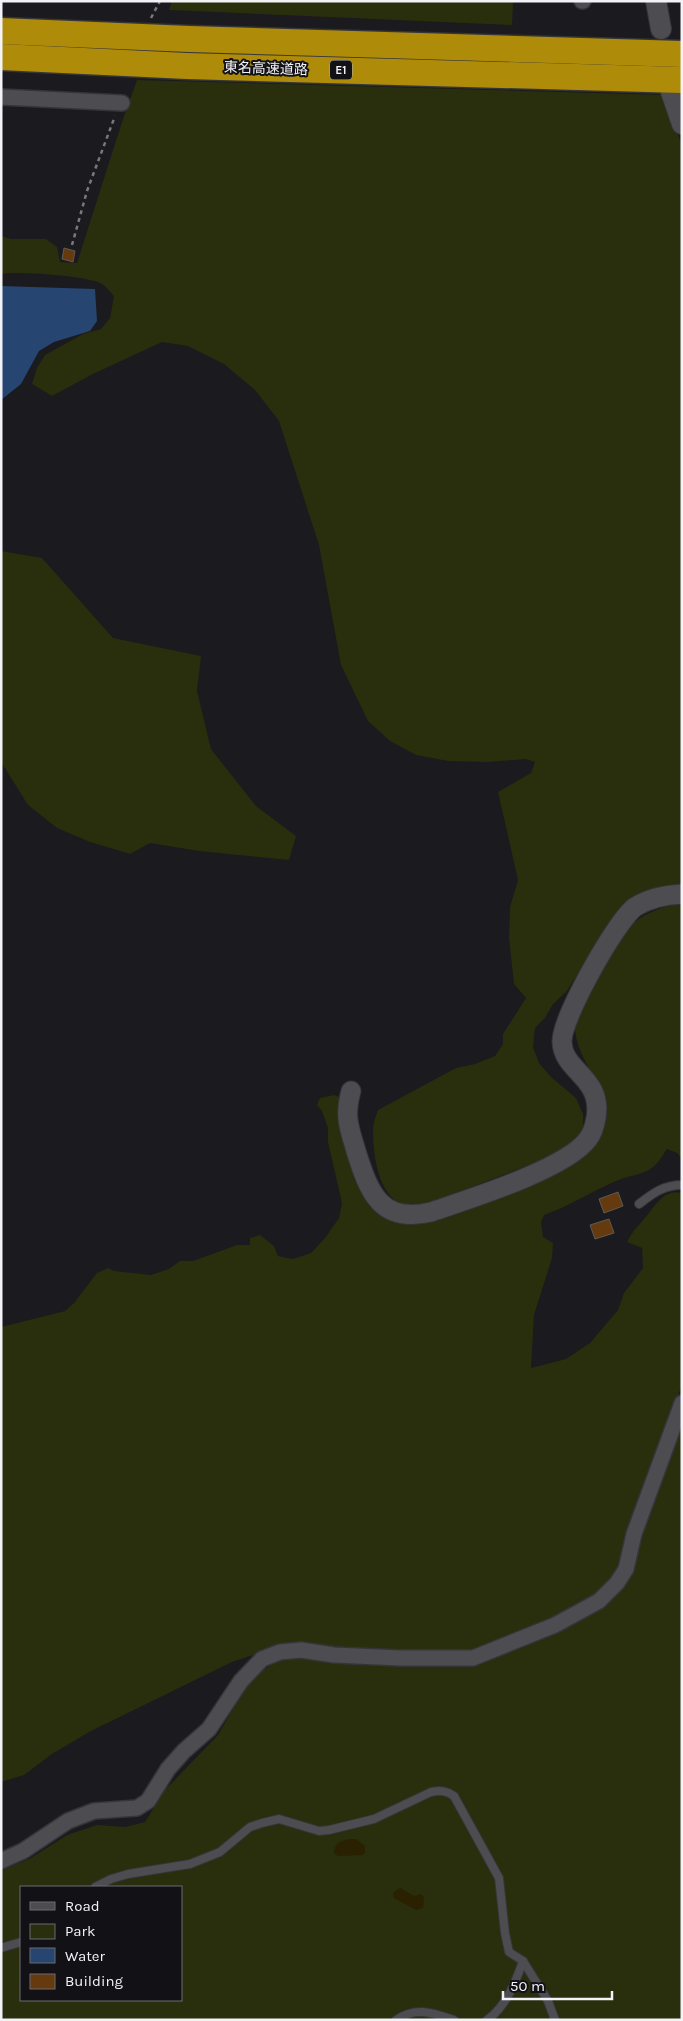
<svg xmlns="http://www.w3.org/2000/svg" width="683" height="2021" font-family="Karla,'Noto Sans JP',sans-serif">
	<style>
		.green { fill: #292e0c; fill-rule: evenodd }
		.sand { fill: #2a2101 }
		.water { fill: #274571 }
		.building { fill: #663a0f; stroke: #5f5a56 }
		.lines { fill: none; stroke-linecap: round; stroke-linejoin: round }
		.service-casing { stroke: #353539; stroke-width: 10 }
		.minor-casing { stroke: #353539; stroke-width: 18 }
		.tertiary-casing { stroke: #353539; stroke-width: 21 }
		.secondary-casing { stroke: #353539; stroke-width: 22 }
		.motorway-casing { stroke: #353539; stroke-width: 29 }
		.path { stroke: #79797d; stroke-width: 2.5; stroke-dasharray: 4 4; stroke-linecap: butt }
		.service { stroke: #4c4c51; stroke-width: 8 }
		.minor { stroke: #4c4c51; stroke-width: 15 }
		.tertiary { stroke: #4c4c51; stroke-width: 19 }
		.secondary { stroke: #4c4c51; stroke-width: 20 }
		.motorway { stroke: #ae8b09; stroke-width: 26 }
		.labels { text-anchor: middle; stroke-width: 4; stroke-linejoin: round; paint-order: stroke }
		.shield { fill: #111116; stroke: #afafb4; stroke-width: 1 }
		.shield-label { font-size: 12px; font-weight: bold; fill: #f3f3f7 }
		.street-label { font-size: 14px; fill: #f3f3f7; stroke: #111116 }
	</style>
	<rect width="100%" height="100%" fill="#1a1a1f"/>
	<g class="green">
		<path d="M 172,1 L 512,1 L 513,4 L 512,25 L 169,10 Z"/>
		<path d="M 137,80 L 666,95 L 682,147 L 682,885 L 615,918 L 566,992 L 553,1004 L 545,1018 L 535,1028 L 533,1047 L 539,1063 L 551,1077 L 576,1098 L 583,1114 L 583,1132 L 571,1146 L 555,1155 L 425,1205 C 415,1206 406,1207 398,1202 C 377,1190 373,1152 373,1130 C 373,1123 376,1116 378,1110 L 456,1068 L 475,1064 L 495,1056 L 503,1044 L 503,1034 L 526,998 L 514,984 L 509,938 L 510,907 L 518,880 L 498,792 L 531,773 L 535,762 L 525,759 L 488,762 L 448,761 L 416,755 L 390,741 L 368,721 L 341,665 L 319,545 L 279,421 L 255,390 L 224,364 L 188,346 L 162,342 L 93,374 L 52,396 L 32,384 L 37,368 L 45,355 L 83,334 L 101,329 L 110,318 L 114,296 C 110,292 105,285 100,283 C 83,276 19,271 1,274 L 1,236 L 11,239 L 46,239 L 57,247 L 60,262 L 77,263 L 122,122 Z"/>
		<path d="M 1,551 L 42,558 L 113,638 L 201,656 L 197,691 L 211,749 L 256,806 L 296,836 L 289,860 L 199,851 L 150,843 L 130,854 L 90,842 L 57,828 L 28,805 L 1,762 Z"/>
		<path d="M 682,904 L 682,1159 L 677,1153 L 667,1149 C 661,1158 657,1166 647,1171 C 639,1175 629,1176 621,1179 C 594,1190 570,1206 544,1215 L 541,1222 L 543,1237 L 553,1243 L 552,1258 L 534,1315 L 531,1368 L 566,1359 L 590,1343 L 618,1310 L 624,1293 L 643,1268 L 642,1248 L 627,1242 C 632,1232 637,1227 644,1219 C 654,1208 663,1188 682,1193 L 682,1385 L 655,1456 L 619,1571 L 609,1584 L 574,1611 L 470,1654 L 268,1650 L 232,1662 L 91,1731 L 52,1754 L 24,1775 L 1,1782 L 1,1327 L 65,1311 L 74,1303 L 97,1273 L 108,1268 L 114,1271 L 151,1275 L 169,1269 L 180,1261 L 193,1261 L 237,1245 L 250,1245 L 250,1238 L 260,1235 L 274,1246 L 278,1256 L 293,1259 L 311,1253 L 325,1238 L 339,1218 L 342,1203 L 328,1142 L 328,1128 L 322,1111 L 317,1105 L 320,1098 L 334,1095 L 342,1098 L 342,1129 L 355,1181 L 369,1200 L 387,1215 L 575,1161 L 601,1089 C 591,1071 577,1052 575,1030 C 574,1003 597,976 611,955 C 616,947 620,936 627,929 C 640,915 663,905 682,904 Z"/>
		<path d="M 682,1415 L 682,2020 L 1,2020 L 1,1871 L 31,1858 L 67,1835 L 97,1825 L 125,1827 L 145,1822 L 165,1790 L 218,1735 L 249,1681 L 272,1664 L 287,1658 L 301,1657 L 402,1664 L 447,1666 L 473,1664 L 596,1608 L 639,1536 ZM 21,1887 L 181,1887 L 181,2000 L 21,2000 Z"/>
	</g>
	<g class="sand">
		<path d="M 349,1839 L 356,1839 L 365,1846 L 365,1852 L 363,1855 L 338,1856 L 334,1853 C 334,1844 340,1841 349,1839 Z"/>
		<path d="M 400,1888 L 414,1896 L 421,1894 L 424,1897 L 423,1908 L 416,1910 L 394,1898 L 393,1893 Z"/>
	</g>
	<path class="water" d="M 1,286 L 95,289 L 97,321 L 90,331 L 54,342 L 39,351 L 21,384 L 1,400 Z"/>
	<g class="building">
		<path d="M 64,248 L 75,251 L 73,262 L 62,259 Z"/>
		<path d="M 618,1192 L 623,1206 L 604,1213 L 599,1199 Z"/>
		<path d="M 609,1219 L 614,1233 L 595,1239 L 590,1225 Z"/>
	</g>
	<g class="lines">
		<defs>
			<g id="service">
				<path d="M 639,1204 C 653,1193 664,1185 682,1185"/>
				<path d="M 95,1887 L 111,1879 L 128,1874 L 190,1864 L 220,1852 L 250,1827 L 262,1823 L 279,1819 L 319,1831 L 329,1830 L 374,1819 L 431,1792 C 441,1790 447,1791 454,1796 L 499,1878 L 505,1933 L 509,1952 L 523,1961 L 548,2001 L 555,2020"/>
				<path d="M 1,1948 L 21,1942"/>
				<path d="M 396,2020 C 416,2006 433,2013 454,2020"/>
				<path d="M 487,2020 C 506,2007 516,1981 523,1961"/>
			</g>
			<g id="minor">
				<path d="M 582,1 L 583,1"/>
				<path d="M 1,97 L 122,103"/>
				<path d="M 1,1861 L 23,1851 L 68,1821 L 94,1811 L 137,1808 L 148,1801 L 168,1769 L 184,1751 L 209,1729 L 241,1681 L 262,1659 L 280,1652 L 301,1650 L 334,1655 L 400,1658 L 473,1658 L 555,1625 L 599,1601 L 617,1583 L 626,1569 L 634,1534 L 682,1403"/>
			</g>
			<path id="tertiary" d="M 351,1091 C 344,1117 349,1127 356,1151 C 369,1193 381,1224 431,1212 C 469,1199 566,1169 588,1139 C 592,1134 595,1124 596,1118 C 603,1077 563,1072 562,1042 C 561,1019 616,921 635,907 C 649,898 665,895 682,894"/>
			<g id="secondary">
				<path d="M 656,1 L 661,29"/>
				<path d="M 671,92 L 682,124"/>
			</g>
			<g id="motorway">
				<path d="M 1,31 L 189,39 L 682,54"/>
				<path d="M 1,57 L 187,66 L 682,80"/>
			</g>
		</defs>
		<use href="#service" class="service-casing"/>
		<use href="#minor" class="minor-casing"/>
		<use href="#tertiary" class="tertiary-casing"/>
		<use href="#secondary" class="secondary-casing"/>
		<use href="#motorway" class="motorway-casing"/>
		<g class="path">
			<path d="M 151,18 L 160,1"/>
			<path d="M 72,245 L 87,191 L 115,116"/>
		</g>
		<use href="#service" class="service"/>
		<use href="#minor" class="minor"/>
		<use href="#tertiary" class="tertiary"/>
		<use href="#secondary" class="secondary"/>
		<use href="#motorway" class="motorway"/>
	</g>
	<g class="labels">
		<rect class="shield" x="330" y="60.5" width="22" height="19" rx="4"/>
		<g class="shield-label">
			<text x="341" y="74">E1</text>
		</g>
		<g class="street-label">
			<text transform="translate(266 68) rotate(2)" y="5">東名高速道路</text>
		</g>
	</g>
	<rect width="683" height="2021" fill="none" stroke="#f3f3f7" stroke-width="5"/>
	<rect x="20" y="1886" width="162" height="115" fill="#111116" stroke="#6b6b70"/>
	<rect x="30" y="1902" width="25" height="8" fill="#4c4c51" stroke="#6b6b70"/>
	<text x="65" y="1911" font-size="15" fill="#f3f3f7">Road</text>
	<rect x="30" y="1924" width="25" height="15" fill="#292e0c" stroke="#6b6b70"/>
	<text x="65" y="1936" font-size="15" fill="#f3f3f7">Park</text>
	<rect x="30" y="1948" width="25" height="15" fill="#274571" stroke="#6b6b70"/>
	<text x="65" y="1961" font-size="15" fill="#f3f3f7">Water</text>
	<rect x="30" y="1974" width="25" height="15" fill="#663a0f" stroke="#6b6b70"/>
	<text x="65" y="1986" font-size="15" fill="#f3f3f7">Building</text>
	<path d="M503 1991v8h109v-8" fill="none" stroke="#f3f3f7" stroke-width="2.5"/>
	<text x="510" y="1991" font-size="15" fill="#f3f3f7" stroke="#111116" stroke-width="4" paint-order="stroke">50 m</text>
</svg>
